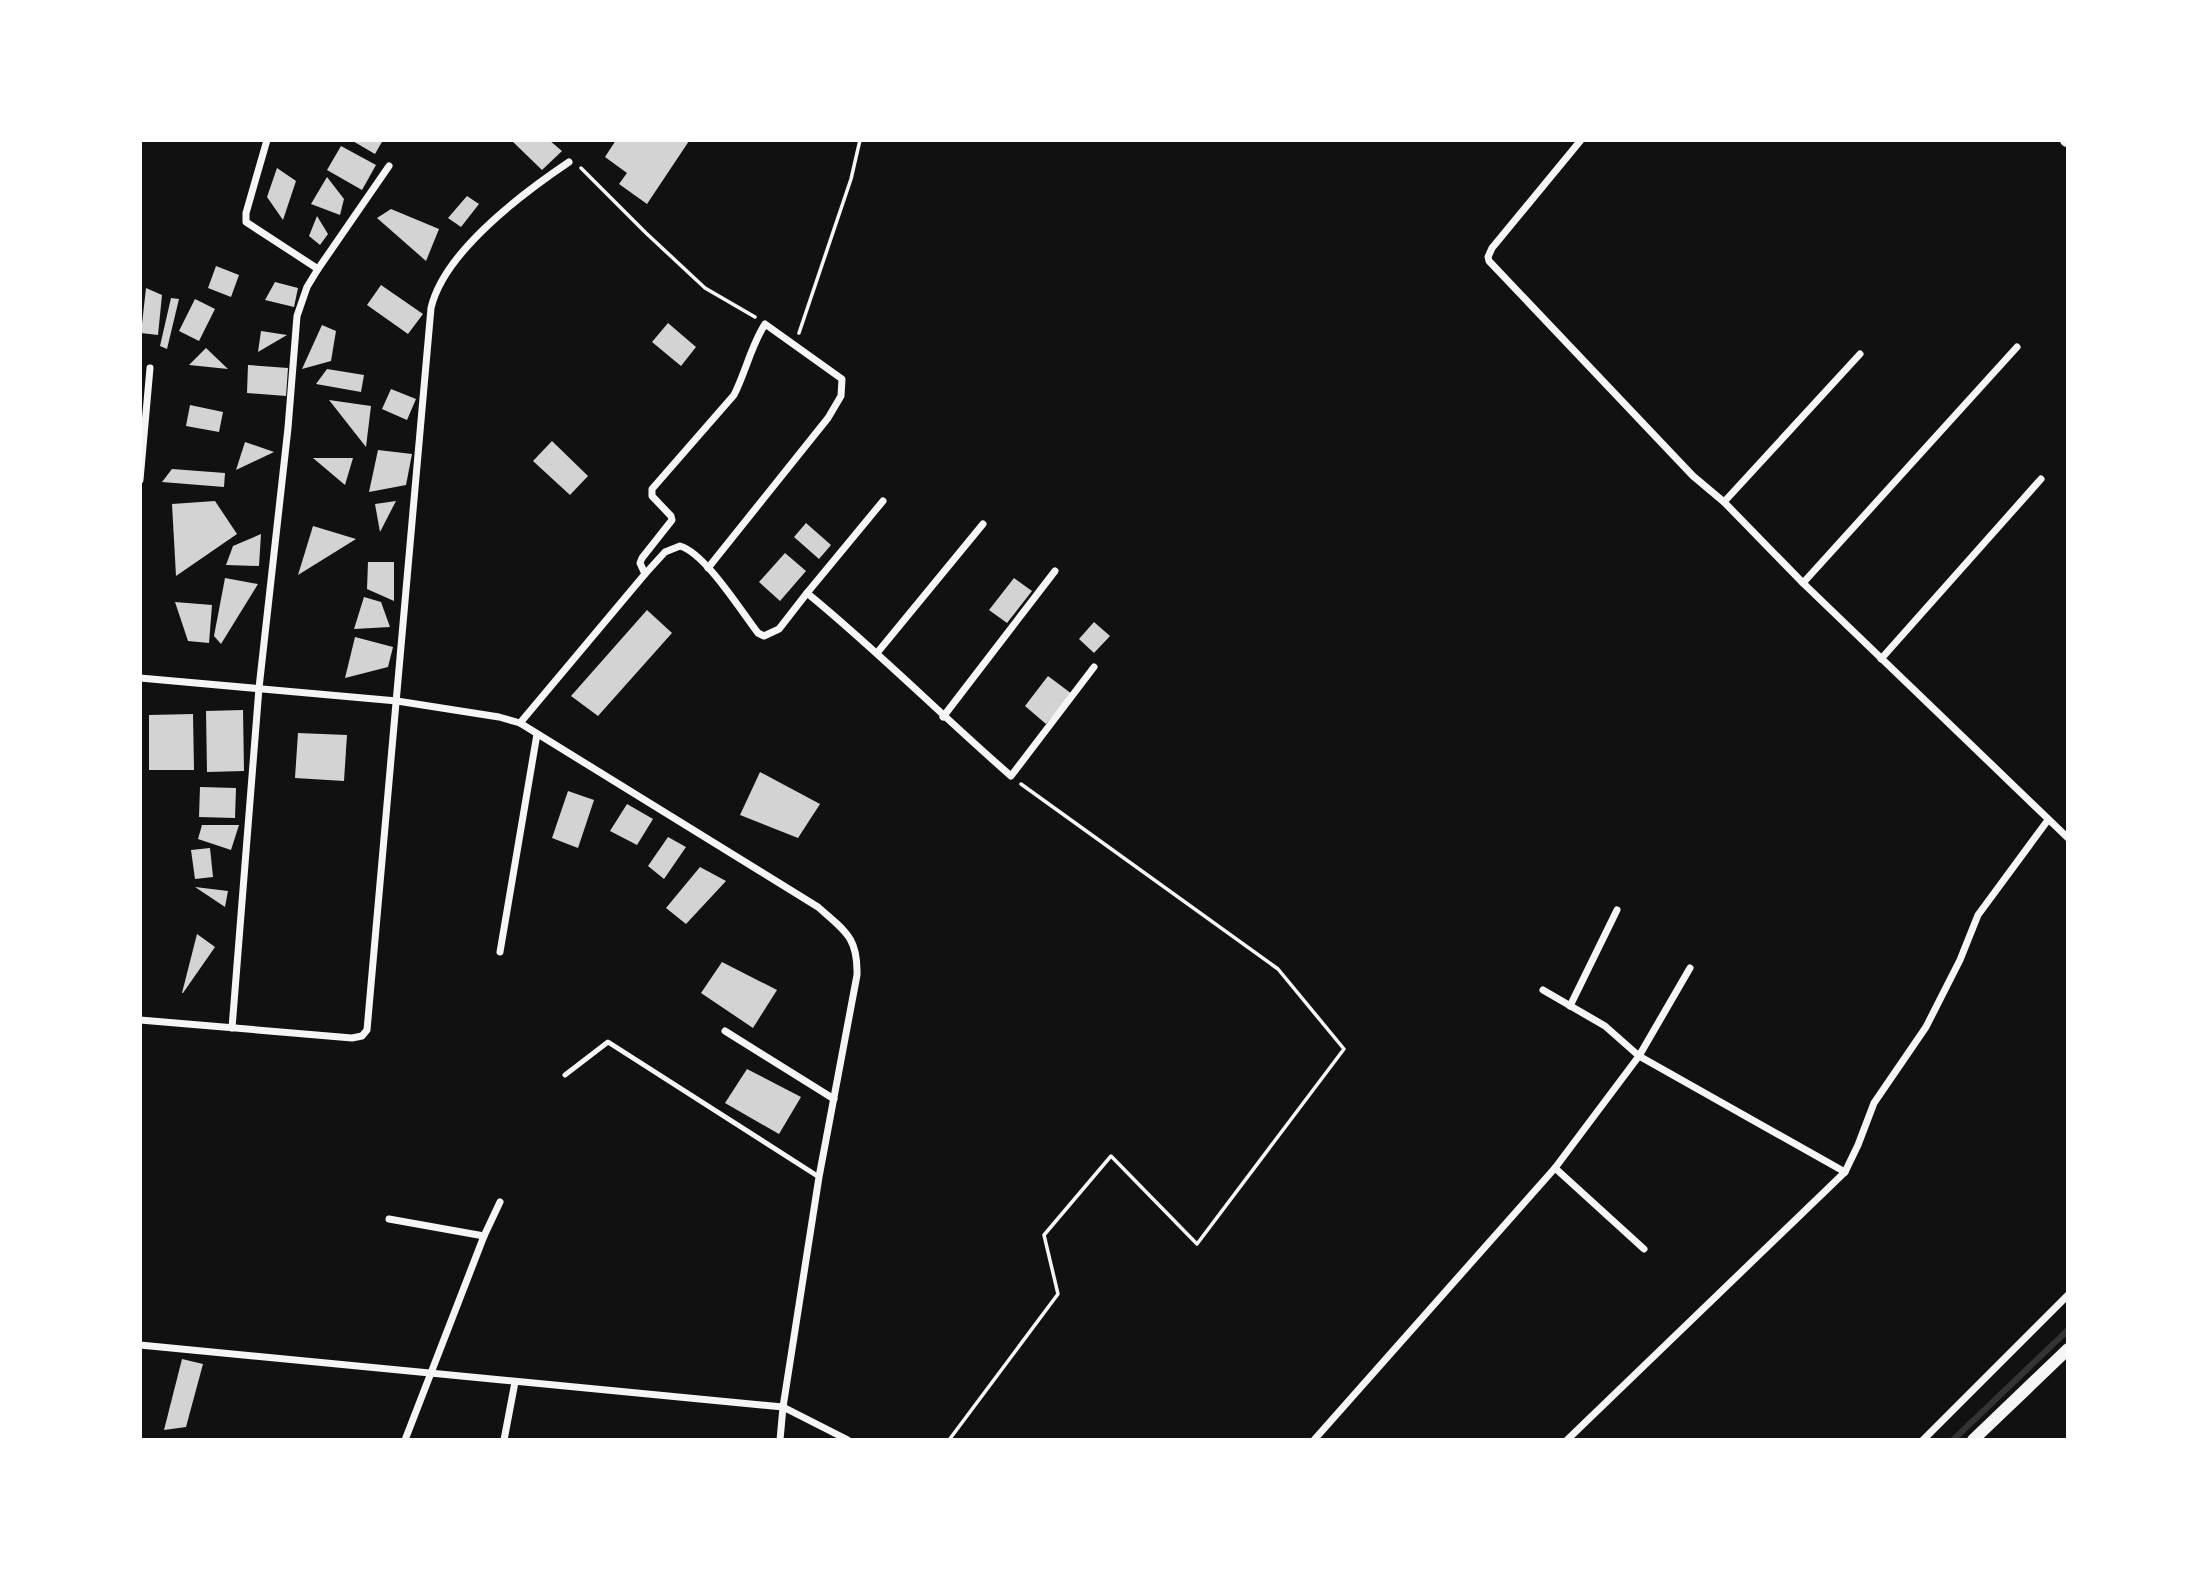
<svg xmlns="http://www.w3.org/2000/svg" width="2208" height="1580" font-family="'DM Sans',sans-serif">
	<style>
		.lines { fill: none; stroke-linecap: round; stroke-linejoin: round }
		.stream { stroke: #333; stroke-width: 6 }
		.building { fill: #d3d3d3 }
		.path { stroke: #f5f5f5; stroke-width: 3.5 }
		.service { stroke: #f5f5f5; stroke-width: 5 }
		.minor { stroke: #f5f5f5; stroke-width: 7 }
		.tertiary { stroke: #f5f5f5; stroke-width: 12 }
		.secondary { stroke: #f5f5f5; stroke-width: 14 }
	</style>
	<rect width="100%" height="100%" fill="#111"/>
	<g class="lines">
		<path class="stream" d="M 1953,1440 L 2068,1330"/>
	</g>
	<g class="building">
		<path d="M 351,140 L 383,140 L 375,154 Z"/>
		<path d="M 511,140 L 549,140 L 562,151 L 542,170 Z"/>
		<path d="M 616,140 L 687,140 L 689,141 L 647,204 L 619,184 L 627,173 L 605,157 Z"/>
		<path d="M 341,146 L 376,165 L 362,190 L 327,170 Z"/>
		<path d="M 277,168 L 296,181 L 283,220 L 267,197 Z"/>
		<path d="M 327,177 L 344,199 L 340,215 L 311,204 Z"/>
		<path d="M 467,196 L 479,204 L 461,227 L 448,218 Z"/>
		<path d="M 391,209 L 439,229 L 426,261 L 377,218 Z"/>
		<path d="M 317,216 L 328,234 L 320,245 L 309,236 Z"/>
		<path d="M 216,266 L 239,275 L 231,297 L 208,288 Z"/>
		<path d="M 275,282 L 298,288 L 294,307 L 265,300 Z"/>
		<path d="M 381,285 L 423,314 L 408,334 L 367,305 Z"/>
		<path d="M 146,288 L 162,295 L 158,335 L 141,333 Z"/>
		<path d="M 171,298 L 179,299 L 167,349 L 160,346 Z"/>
		<path d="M 195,299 L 215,309 L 199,341 L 179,331 Z"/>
		<path d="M 668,323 L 696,347 L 681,366 L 652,342 Z"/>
		<path d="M 322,325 L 336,331 L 331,361 L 302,369 Z"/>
		<path d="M 261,331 L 287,335 L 258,352 Z"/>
		<path d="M 206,348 L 228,369 L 189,365 Z"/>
		<path d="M 248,365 L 288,368 L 286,396 L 247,393 Z"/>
		<path d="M 327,369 L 364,375 L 361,392 L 316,384 Z"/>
		<path d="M 391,389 L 416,399 L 407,420 L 382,409 Z"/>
		<path d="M 329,400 L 371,406 L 366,447 Z"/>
		<path d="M 190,405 L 223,412 L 219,432 L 186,426 Z"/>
		<path d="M 552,441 L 588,476 L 570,495 L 533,461 Z"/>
		<path d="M 245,442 L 274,452 L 236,470 Z"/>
		<path d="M 378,450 L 412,454 L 406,485 L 369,492 Z"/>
		<path d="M 313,458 L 353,458 L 345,485 Z"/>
		<path d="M 172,469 L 225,473 L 224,487 L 162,482 Z"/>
		<path d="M 215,501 L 237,534 L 176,576 L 172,504 Z"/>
		<path d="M 396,501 L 380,532 L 375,504 Z"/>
		<path d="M 806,523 L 831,545 L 819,559 L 794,537 Z"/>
		<path d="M 313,526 L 356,539 L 298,575 Z"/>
		<path d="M 261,534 L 259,566 L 226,565 L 233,546 Z"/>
		<path d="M 785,553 L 806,571 L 780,601 L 759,582 Z"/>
		<path d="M 368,562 L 394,562 L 394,601 L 367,589 Z"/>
		<path d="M 225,578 L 258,584 L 221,644 L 214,636 Z"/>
		<path d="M 1014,578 L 1032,591 L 1007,623 L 989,610 Z"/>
		<path d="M 364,597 L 381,602 L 390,627 L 354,629 Z"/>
		<path d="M 175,602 L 212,605 L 209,643 L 188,641 Z"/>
		<path d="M 647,610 L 672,633 L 598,716 L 571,696 Z"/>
		<path d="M 1094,622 L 1110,636 L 1094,653 L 1079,639 Z"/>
		<path d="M 355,637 L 393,647 L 388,667 L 345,678 Z"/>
		<path d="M 1048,676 L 1072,694 L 1046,724 L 1025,706 Z"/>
		<path d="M 243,710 L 244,771 L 207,772 L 206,711 Z"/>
		<path d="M 193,714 L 194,770 L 149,770 L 149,715 Z"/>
		<path d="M 298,733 L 347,735 L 344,781 L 295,778 Z"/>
		<path d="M 760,772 L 820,804 L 798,838 L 740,815 Z"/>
		<path d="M 200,787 L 236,788 L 235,818 L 199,817 Z"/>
		<path d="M 568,791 L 594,800 L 578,848 L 552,838 Z"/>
		<path d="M 627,804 L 653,819 L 637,845 L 610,831 Z"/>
		<path d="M 202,825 L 239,825 L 231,850 L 198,839 Z"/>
		<path d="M 668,837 L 686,847 L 664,879 L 648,866 Z"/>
		<path d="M 210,848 L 213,877 L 195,879 L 191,850 Z"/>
		<path d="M 700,867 L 726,881 L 686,924 L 666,908 Z"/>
		<path d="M 195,887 L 228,891 L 225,907 Z"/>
		<path d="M 197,934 L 215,947 L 183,993 L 182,993 Z"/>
		<path d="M 722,962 L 777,990 L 753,1028 L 701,993 Z"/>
		<path d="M 747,1069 L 801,1097 L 779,1134 L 725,1103 Z"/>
		<path d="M 182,1359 L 203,1364 L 186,1427 L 164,1430 Z"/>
	</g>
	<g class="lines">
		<g class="path">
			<path d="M 581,168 L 646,233 L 705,288 L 755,317"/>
			<path d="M 799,333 L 851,179 L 860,140"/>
			<path d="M 949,1440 L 1058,1294 L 1044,1235 L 1111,1156 L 1197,1244 L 1344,1049 L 1278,969 L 1021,784"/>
		</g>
		<path class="service" d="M 565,1075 L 608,1042 L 819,1177"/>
		<g class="minor">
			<path d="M 267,140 L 246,213 L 246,222 L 318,269"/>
			<path d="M 1581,140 L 1492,248 L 1488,257 L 1489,261 L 1693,476 L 1724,502 L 1803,583 L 2068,838"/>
			<path d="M 140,480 L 150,368"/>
			<path d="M 1724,502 L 1860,354"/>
			<path d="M 645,574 L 640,563 L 642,558 L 672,520 L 671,516 L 652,496 L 652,489 L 734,395 C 746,371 751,346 765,324 L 842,379 L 841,396 L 828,418 L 708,568"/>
			<path d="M 1803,583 L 2017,347"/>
			<path d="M 807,593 L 883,501"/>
			<path d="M 877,653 L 983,524"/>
			<path d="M 1881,659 L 2041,479"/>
			<path d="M 140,678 L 397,701 L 499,717 L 520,723 L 818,907 C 845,931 858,937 857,975 L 819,1177 L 783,1407 L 780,1440"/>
			<path d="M 943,717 L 1055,571"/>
			<path d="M 520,723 L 645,574 L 665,552 L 680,546 C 705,553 741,611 758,633 L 764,636 L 779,629 L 807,593 C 878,651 942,716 1011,776 L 1094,667"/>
			<path d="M 500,952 L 537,734"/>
			<path d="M 1543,990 L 1605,1026 L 1639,1056 L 1845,1172"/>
			<path d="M 1570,1006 L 1617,910"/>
			<path d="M 140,1020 L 352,1038 L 362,1036 L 367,1030 L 431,308 C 444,252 523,193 569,162"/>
			<path d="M 232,1028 L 259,688 L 288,428 L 297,316 L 307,287 L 318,269 L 389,166"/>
			<path d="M 725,1031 L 834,1099"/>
			<path d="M 1555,1168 L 1644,1249"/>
			<path d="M 389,1219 L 484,1236"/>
			<path d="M 140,1345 L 783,1407 L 848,1440"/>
			<path d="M 405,1440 L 484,1236 L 500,1202"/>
			<path d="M 504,1440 L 515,1382"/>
			<path d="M 1314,1440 L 1555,1168 L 1639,1056 L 1690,968"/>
			<path d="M 1567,1440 L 1845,1172 L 1858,1145 L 1874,1103 L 1926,1027 L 1960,960 L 1978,915 L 2048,820"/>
			<path d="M 1923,1440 L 2068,1295"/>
		</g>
		<path class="tertiary" d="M 1973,1440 L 2068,1349"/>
		<path class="secondary" d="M 2067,140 L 2068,140"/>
	</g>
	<rect width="2208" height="1580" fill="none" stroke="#ffffff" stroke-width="284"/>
</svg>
